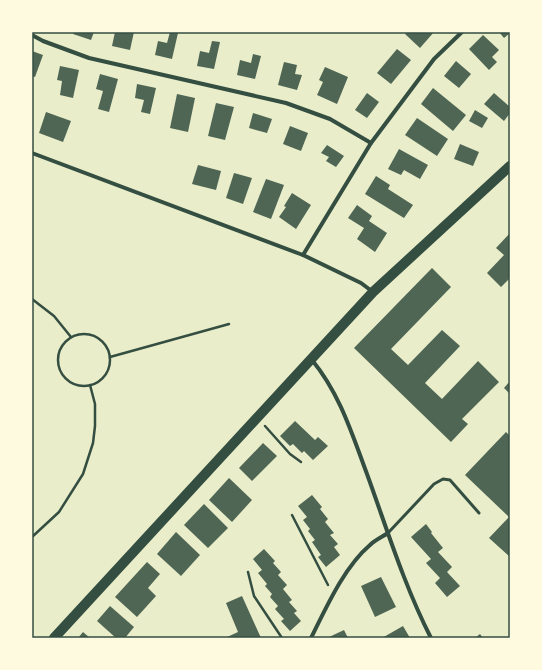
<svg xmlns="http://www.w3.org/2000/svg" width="542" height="670" font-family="Montserrat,sans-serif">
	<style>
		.building { fill: #4f6655 }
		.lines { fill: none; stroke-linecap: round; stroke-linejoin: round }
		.path { stroke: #344e41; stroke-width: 2.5 }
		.service { stroke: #344e41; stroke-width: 3 }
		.minor { stroke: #344e41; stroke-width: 4 }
		.primary { stroke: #344e41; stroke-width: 10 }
		.neatline { fill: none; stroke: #344e41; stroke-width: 1.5 }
	</style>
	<rect width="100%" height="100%" fill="#e9edc9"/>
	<g class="building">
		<path d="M 74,32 L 94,32 L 91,40 L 73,34 Z"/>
		<path d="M 115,32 L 134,32 L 130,50 L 112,46 Z"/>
		<path d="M 170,32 L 178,33 L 172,59 L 155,55 L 158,41 L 167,43 Z"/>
		<path d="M 407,32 L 434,32 L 420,48 L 405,34 Z"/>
		<path d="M 499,32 L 510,32 L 510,33 L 504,38 Z"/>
		<path d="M 483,35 L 499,50 L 492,57 L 497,62 L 489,70 L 469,49 Z"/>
		<path d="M 212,41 L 220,42 L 214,69 L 197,66 L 200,51 L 209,53 Z"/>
		<path d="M 397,49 L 411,60 L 391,84 L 377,73 Z"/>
		<path d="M 32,51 L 43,55 L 35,77 L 32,76 Z"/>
		<path d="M 253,54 L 261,56 L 255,79 L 237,75 L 240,60 L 251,63 Z"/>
		<path d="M 456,61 L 471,74 L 459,88 L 444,76 Z"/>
		<path d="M 284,62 L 297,65 L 295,74 L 302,75 L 297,90 L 278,85 Z"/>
		<path d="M 60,66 L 79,70 L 73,98 L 60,95 L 62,81 L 57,80 Z"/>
		<path d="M 325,67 L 348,77 L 337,104 L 317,95 L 323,82 L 319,80 Z"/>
		<path d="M 100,74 L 118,79 L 109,112 L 98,109 L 103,91 L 96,89 Z"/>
		<path d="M 137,84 L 156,88 L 150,114 L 141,112 L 144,100 L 135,98 Z"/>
		<path d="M 433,88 L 466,115 L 453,131 L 421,104 Z"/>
		<path d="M 367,93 L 379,102 L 367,118 L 355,110 Z"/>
		<path d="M 494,93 L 510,107 L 510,113 L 504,121 L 484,104 Z"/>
		<path d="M 177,94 L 195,98 L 188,132 L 170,128 Z"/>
		<path d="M 216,103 L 234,107 L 225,140 L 208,136 Z"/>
		<path d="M 475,110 L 488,118 L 482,128 L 469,121 Z"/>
		<path d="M 46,112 L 71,121 L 63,142 L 39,133 Z"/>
		<path d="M 253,113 L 272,119 L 267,133 L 249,128 Z"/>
		<path d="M 417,118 L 448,139 L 437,156 L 405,135 Z"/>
		<path d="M 290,126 L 308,133 L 301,151 L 283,144 Z"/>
		<path d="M 460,144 L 479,152 L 473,166 L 454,159 Z"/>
		<path d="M 327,145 L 344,156 L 336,167 L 326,161 L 329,157 L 321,153 Z"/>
		<path d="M 399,149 L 428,165 L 420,179 L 404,170 L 401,175 L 388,169 Z"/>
		<path d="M 198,165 L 221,171 L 216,190 L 192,184 Z"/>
		<path d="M 234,173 L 252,178 L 243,204 L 226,198 Z"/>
		<path d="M 376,176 L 390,185 L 388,189 L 413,205 L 404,218 L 365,194 Z"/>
		<path d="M 266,179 L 284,185 L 271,219 L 253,212 Z"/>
		<path d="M 292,193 L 311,205 L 296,229 L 279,217 L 286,207 L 284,206 Z"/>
		<path d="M 357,205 L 372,216 L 369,221 L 387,233 L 375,252 L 357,239 L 364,228 L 348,218 Z"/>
		<path d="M 510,233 L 510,278 L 501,287 L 487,273 L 504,255 L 496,248 Z"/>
		<path d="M 432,268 L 451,287 L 391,349 L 408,365 L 442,330 L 460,346 L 425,383 L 442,399 L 478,361 L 499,382 L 462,419 L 468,424 L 451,442 L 354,348 Z"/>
		<path d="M 510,381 L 510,394 L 504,388 Z"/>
		<path d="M 295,421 L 315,440 L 318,437 L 328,446 L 313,460 L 304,451 L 302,453 L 293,444 L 290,446 L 280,436 Z"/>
		<path d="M 506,432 L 510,436 L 510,557 L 489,538 L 509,517 L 465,475 Z"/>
		<path d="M 263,443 L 277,456 L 252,481 L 239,468 Z"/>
		<path d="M 229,478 L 252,500 L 232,522 L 209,500 Z"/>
		<path d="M 312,495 L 322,507 L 320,509 L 328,519 L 325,522 L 334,533 L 330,535 L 338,544 L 334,547 L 340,555 L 326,567 L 318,557 L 321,555 L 312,542 L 315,540 L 308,531 L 310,529 L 303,520 L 307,517 L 298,506 Z"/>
		<path d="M 204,504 L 228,528 L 208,548 L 184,525 Z"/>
		<path d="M 426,524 L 432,532 L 431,533 L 443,548 L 438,552 L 452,567 L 447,572 L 460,586 L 447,597 L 435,583 L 440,578 L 426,563 L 431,559 L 411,537 Z"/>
		<path d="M 176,532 L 200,555 L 181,576 L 157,554 Z"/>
		<path d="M 264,549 L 275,561 L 273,563 L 281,572 L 278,575 L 287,585 L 283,589 L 292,600 L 289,602 L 297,611 L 294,613 L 301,621 L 290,631 L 281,621 L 284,619 L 275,609 L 278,606 L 270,597 L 272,594 L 265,586 L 267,584 L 258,573 L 262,570 L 253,559 Z"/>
		<path d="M 147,562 L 160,574 L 148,588 L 156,596 L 137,617 L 115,597 Z"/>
		<path d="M 381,577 L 396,607 L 375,617 L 361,586 Z"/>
		<path d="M 242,596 L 261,638 L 225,638 L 238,632 L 226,603 Z"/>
		<path d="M 110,606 L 134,627 L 125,638 L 116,638 L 97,621 Z"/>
		<path d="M 403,626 L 410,638 L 382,638 Z"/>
		<path d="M 344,630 L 348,638 L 327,638 Z"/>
		<path d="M 83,632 L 90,638 L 78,638 Z"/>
		<path d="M 480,634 L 483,638 L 475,638 Z"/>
	</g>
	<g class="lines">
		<g class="path">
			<path d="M 32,299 L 54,316 L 71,337"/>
			<circle cx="84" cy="360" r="26"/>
			<path d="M 110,357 L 229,324"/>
			<path d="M 265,426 L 290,454 L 301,462"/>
			<path d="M 292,515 L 328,585"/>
			<path d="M 32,537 L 59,512 L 83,474 L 93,443 L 95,426 L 95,404 L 90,385"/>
			<path d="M 248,572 L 254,596 L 282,638"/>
		</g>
		<path class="service" d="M 388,533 L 434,484 L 443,479 L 450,480 L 479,513"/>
		<g class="minor">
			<path d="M 32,35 L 43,41 L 89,58 L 286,103 L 330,119 L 371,143"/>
			<path d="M 32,153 L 303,255 L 361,283 L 373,292"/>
			<path d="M 303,255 L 371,143 L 434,59 L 462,32"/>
			<path d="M 312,360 C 340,394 352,434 367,474 C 387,529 404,585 431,638"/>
			<path d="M 311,638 C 326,608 344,567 370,545 C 375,540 382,537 388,533"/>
		</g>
		<path class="primary" d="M 54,638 L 373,292 L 510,166"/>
	</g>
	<rect width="542" height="670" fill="none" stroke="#fefae0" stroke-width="66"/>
	<rect x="33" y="33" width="476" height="604" class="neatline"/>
</svg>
